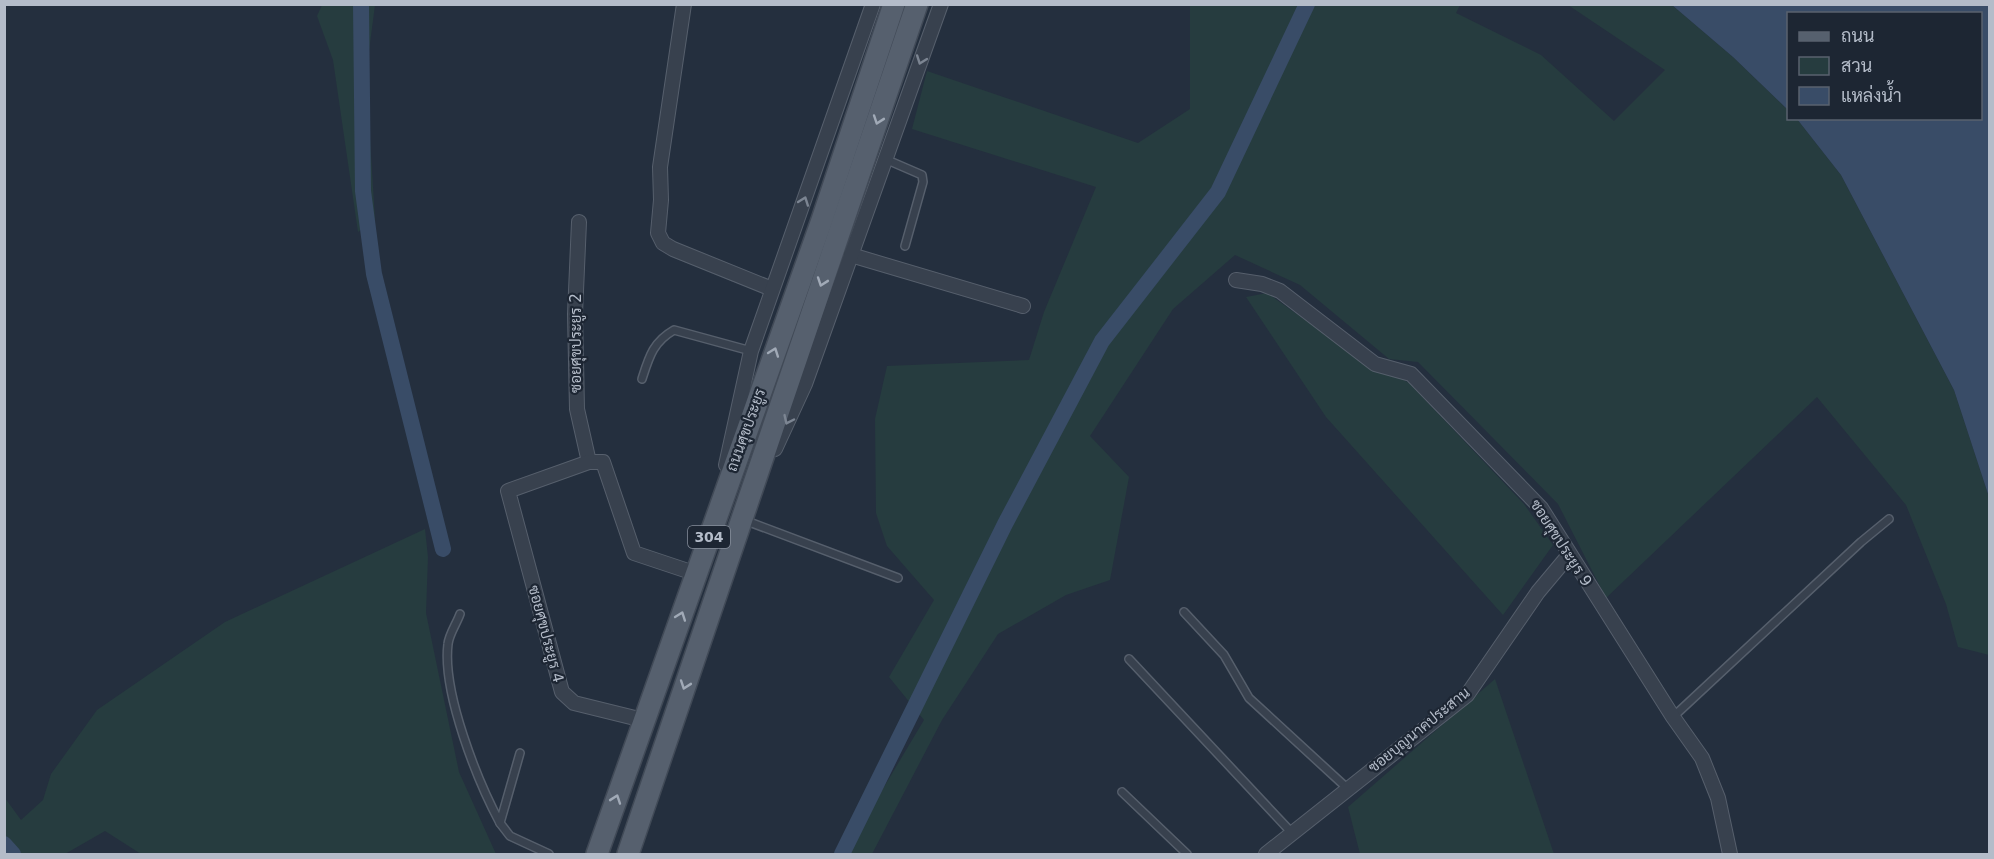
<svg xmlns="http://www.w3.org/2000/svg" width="1994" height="859" font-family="'DejaVu Sans',Sarabun,sans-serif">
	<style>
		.green { fill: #263c3f }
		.water { fill: #394c67 }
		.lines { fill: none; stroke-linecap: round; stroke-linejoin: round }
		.canal { stroke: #394c67; stroke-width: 16 }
		.service-casing { stroke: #565f6c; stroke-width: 10 }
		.minor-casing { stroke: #565f6c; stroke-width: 16 }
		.primary-casing { stroke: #414a57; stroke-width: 24 }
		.service { stroke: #38414e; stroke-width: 7 }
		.minor { stroke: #38414e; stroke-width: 14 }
		.primary { stroke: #56606e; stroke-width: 21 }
		.oneway { stroke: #7c8592 }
		.oneway2 { stroke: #a1aab7 }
		.labels { text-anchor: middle; stroke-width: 4.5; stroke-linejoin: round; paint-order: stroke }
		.shield { fill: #1d2633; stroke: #878f9c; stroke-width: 1.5 }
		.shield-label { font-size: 14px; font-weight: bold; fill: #b4bcc9 }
		.street-label { font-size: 15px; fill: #b4bcc9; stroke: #1d2633 }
	</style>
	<rect width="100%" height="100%" fill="#242f3e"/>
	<g class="green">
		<path d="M 322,5 L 375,5 L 366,74 L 375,219 L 358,232 L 333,60 L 317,16 Z"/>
		<path d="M 1190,5 L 1460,5 L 1456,13 L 1541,55 L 1614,121 L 1665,70 L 1568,5 L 1672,5 L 1733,57 L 1788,110 L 1788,118 L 1797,119 L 1841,175 L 1954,390 L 1989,497 L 1989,655 L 1958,647 L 1946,604 L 1906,505 L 1817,397 L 1606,598 L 1558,504 L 1418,362 L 1389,359 L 1300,285 L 1235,255 L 1173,309 L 1090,436 L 1129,477 L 1110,580 L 1066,595 L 998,634 L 942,720 L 872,854 L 844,854 L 924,720 L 889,677 L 934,600 L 887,546 L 876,513 L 875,419 L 887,366 L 1029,360 L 1044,312 L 1096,187 L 912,129 L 927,71 L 1138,143 L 1190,109 Z"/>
		<path d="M 1267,293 L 1325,334 L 1409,383 L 1524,504 L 1553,545 L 1503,615 L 1326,417 L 1246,297 Z"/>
		<path d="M 425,529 L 428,557 L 426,613 L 459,772 L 496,854 L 141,854 L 105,831 L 65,854 L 5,854 L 5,798 L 21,820 L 43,800 L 51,774 L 97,710 L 225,622 Z"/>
		<path d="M 1495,679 L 1554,854 L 1360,854 L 1348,807 Z"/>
	</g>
	<path class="water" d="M 1672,5 L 1989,5 L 1989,497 L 1954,390 L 1841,175 L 1797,119 L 1980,118 L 1980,14 L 1788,14 L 1788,110 L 1733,57 Z"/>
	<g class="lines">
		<g class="canal">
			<path d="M 361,4 L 363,191 L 374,274 L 443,549"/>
			<path d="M 4,844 L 13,854"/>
			<path d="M 842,854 L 1005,524 L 1102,341 L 1218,192 L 1307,4"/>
		</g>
		<defs>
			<g id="service">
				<path d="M 885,159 L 922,175 L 923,182 L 905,246"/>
				<path d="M 642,379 C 649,357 653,342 674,330 L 751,351"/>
				<path d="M 744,520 L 898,578"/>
				<path d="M 1184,612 L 1224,655 L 1249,698 L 1347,788"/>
				<path d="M 460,614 C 457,623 449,634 448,644 C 442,692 477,780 500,823"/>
				<path d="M 1129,659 L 1292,833"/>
				<path d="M 1673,717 L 1861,542 L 1889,519"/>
				<path d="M 520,753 L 500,823 L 510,836 L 549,854"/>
				<path d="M 1122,792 L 1187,854"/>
			</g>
			<g id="minor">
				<path d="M 684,4 L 660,167 L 661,200 L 658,233 L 663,243 L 673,249 L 772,289"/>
				<path d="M 579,222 L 575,314 L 577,409 L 589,462"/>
				<path d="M 851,255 L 1023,306"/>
				<path d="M 1236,280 L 1262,284 L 1280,291 L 1375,364 L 1411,374 L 1541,508 L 1673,717 L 1702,758 L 1718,798 L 1730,854"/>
				<path d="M 775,449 L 805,384 L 941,4"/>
				<path d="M 726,465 L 751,351 L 873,4"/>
				<path d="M 643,720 L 574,703 L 562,692 L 508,491 L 589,462 L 603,462 L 634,553 L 697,574"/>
				<path d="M 1266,854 L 1467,695 L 1538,592 L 1569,555"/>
			</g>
			<g id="primary">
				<path d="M 597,854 L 822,220 L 894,4"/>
				<path d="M 628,854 L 917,4"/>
			</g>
		</defs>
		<use href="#service" class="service-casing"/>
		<use href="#minor" class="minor-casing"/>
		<use href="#primary" class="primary-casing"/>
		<use href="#service" class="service"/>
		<use href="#minor" class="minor"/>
		<use href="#primary" class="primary"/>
	</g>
	<defs><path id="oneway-chevron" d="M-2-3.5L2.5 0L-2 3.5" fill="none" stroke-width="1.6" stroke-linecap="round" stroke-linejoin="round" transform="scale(1.5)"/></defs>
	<g class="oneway">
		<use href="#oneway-chevron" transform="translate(921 60) rotate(110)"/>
		<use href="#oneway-chevron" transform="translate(804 201) rotate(-70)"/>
		<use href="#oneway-chevron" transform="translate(788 420) rotate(115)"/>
	</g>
	<g class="oneway2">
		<use href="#oneway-chevron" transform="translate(878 120) rotate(109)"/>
		<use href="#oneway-chevron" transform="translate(822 282) rotate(109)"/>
		<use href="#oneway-chevron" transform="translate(774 352) rotate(-70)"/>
		<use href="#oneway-chevron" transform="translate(681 616) rotate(-70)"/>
		<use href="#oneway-chevron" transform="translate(685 685) rotate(109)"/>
		<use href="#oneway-chevron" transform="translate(616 799) rotate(-71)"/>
	</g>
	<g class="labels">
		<rect class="shield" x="688" y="526" width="42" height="22" rx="4.5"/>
		<g class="shield-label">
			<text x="709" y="542">304</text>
		</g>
		<g class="street-label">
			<text transform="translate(576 343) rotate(-90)" y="5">ซอยศุขประยูร 2</text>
			<text transform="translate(746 430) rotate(-70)" y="5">ถนนศุขประยูร</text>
			<text transform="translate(1561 543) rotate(57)" y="5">ซอยศุขประยูร 9</text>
			<text transform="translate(546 634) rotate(75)" y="5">ซอยศุขประยูร 4</text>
			<text transform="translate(1419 730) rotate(-39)" y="5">ซอยบุญนาคประสาน</text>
		</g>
	</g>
	<rect width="1994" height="859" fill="none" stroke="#b4bcc9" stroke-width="12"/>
	<rect x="1787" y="12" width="195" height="108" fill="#1d2633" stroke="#59626f" stroke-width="1.5"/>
	<rect x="1799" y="32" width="30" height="9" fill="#56606e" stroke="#59626f" stroke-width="1.5"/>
	<text x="1841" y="42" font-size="18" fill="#b4bcc9">ถนน</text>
	<rect x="1799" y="57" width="30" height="18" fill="#263c3f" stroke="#59626f" stroke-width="1.5"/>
	<text x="1841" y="72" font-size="18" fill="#b4bcc9">สวน</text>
	<rect x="1799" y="87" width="30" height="18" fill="#394c67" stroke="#59626f" stroke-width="1.5"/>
	<text x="1841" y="102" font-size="18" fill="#b4bcc9">แหล่งน้ำ</text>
</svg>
